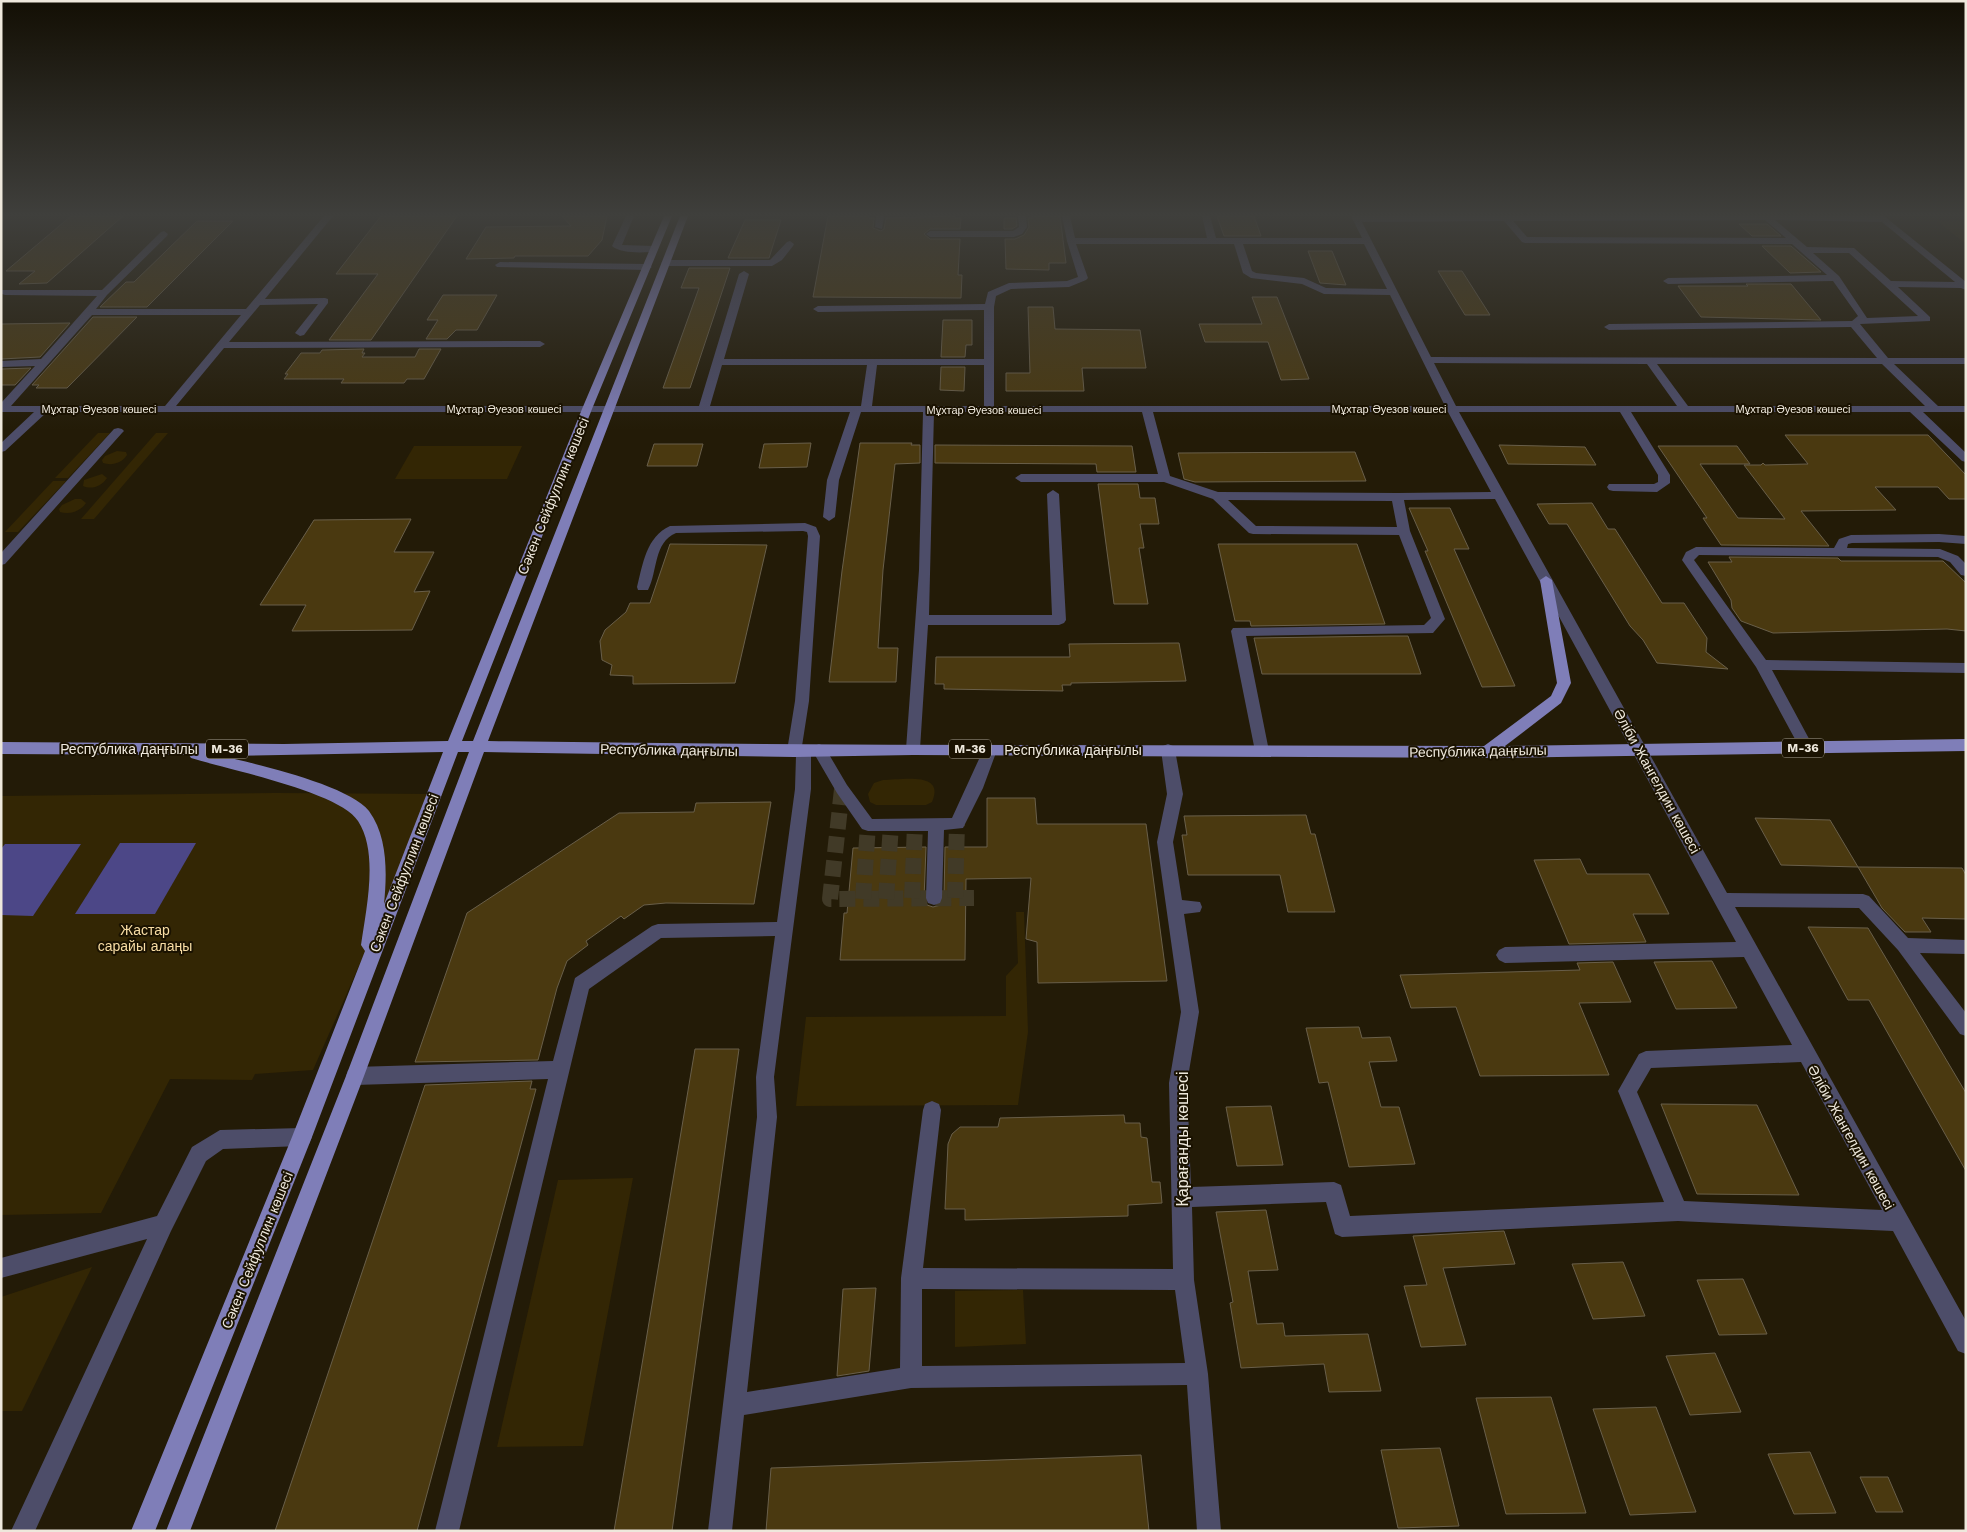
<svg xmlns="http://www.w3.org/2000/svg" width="1967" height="1532" font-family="'Work Sans',sans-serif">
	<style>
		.green { fill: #332604 }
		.water { fill: #4c4787 }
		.building { fill: #4a3910; stroke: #695f4a }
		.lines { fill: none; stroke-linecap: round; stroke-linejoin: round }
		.minor-tunnel { stroke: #413a27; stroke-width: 16; stroke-dasharray: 16 8; stroke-linecap: butt }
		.minor { fill: #4d4d69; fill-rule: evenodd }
		.major { fill: #7f7eb8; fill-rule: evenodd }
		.labels { text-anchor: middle; stroke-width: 4; stroke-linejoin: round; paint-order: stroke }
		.far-street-label { font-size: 11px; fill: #eee8dc; stroke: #1a1201 }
		.shield { fill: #1a1201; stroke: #aea89a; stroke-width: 1 }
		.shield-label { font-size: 12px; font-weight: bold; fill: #eee8dc }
		.street-label { font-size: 14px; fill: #eee8dc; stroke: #1a1201 }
		.park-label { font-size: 14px; fill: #f8dda4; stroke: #1a1201 }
		.near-street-label { font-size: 16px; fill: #eee8dc; stroke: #1a1201 }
	</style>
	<rect width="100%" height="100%" fill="#231b07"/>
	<g class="green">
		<path d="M 1937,221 L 1963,221 L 1966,223 L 1966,244 Z"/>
		<path d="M 98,433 L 110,433 L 68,478 L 55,478 Z"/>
		<path d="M 156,433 L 168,433 L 94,519 L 81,519 Z"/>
		<path d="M 414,446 L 522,446 L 507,479 L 395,479 Z"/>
		<path d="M 117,451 L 126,452 L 127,455 C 122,463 112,466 103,463 L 102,460 L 105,456 Z"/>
		<path d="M 102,474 L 107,478 C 102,486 92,490 83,486 L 84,480 Z"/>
		<path d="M 53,481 L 66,481 L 18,532 L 5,532 Z"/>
		<path d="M 75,499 L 81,499 L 86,503 C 81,511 70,515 60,512 L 59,509 L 62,505 Z"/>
		<path d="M 883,780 C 901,780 946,771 932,802 L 926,805 L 876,805 L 870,802 L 868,794 L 874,783 Z"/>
		<path d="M 275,793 L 435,794 L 313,1070 L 255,1074 L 252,1080 L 170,1079 L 101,1213 L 1,1215 L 1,796 Z"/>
		<path d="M 1016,912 L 1024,912 L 1028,1032 L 1018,1105 L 796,1106 L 806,1017 L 1006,1016 L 1006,976 L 1018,963 Z"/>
		<path d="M 633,1178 L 583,1446 L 497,1447 L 558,1180 Z"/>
		<path d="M 92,1267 L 22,1411 L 1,1411 L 1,1297 Z"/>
		<path d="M 1023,1290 L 1026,1344 L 955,1347 L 955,1291 Z"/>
	</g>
	<g class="water">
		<path d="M 120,843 L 196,843 L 155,914 L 75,914 Z"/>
		<path d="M 5,844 L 81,844 L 33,916 L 1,915 L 1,849 Z"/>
	</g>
	<g class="building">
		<path d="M 71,216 L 123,216 L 47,283 L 19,284 L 35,271 L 6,271 Z"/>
		<path d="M 381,216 L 457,216 L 371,340 L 329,340 L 378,274 L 336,274 Z"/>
		<path d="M 562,216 L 607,216 L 602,240 L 588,256 L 515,256 L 514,258 L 466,259 L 486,227 L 571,226 Z"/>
		<path d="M 828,216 L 869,216 L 869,218 L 874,218 L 873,228 L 881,231 L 884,229 L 886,218 L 955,216 L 955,218 L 961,218 L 960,229 L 930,229 L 924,234 L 930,239 L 960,239 L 958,275 L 962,275 L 961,298 L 813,297 Z"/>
		<path d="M 1032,216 L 1060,216 L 1066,263 L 1049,263 L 1049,270 L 1006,269 L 1005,239 L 1015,239 L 1024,235 L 1029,227 L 1028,218 L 1032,218 Z"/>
		<path d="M 1217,216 L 1254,216 L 1261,236 L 1224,236 Z"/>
		<path d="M 1004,218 L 1016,218 L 1017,226 L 1012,229 L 1004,229 Z"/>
		<path d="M 745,220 L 781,220 L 769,258 L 728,258 Z"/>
		<path d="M 197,221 L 233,221 L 147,307 L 100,307 L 126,282 L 134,282 Z"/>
		<path d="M 1739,224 L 1767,224 L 1781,236 L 1752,236 Z"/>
		<path d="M 1762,246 L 1791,246 L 1821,272 L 1790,273 Z"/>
		<path d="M 1308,251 L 1332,251 L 1346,285 L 1320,283 Z"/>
		<path d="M 689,268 L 730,268 L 690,388 L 663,388 L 699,288 L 681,288 Z"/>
		<path d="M 1438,271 L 1462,271 L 1490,315 L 1465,315 Z"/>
		<path d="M 1746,284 L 1791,284 L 1821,320 L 1701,317 L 1678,286 L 1748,286 Z"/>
		<path d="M 443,295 L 497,295 L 477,330 L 456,330 L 447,339 L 426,339 L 438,320 L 427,320 Z"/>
		<path d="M 1252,297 L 1277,297 L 1309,379 L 1281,380 L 1268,342 L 1205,342 L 1199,324 L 1262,324 Z"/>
		<path d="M 1028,307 L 1053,307 L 1055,329 L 1140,330 L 1146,368 L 1082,368 L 1084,391 L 1006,391 L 1006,373 L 1030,373 Z"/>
		<path d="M 93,317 L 137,317 L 67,388 L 36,388 L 39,385 L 32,385 Z"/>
		<path d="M 943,320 L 972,320 L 972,345 L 966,345 L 965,357 L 941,357 Z"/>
		<path d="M 70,323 L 40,357 L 1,359 L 1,324 Z"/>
		<path d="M 364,349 L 362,353 L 365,353 L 362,357 L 415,357 L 419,349 L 441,349 L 424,379 L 407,379 L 404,383 L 341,383 L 344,379 L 284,379 L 288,374 L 285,374 L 301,353 L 320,353 L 322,350 Z"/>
		<path d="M 941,367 L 965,367 L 964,391 L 940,390 Z"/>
		<path d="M 31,368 L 15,385 L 1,385 L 1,369 Z"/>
		<path d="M 1785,435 L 1928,435 L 1966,475 L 1966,499 L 1949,499 L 1938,487 L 1875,487 L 1896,510 L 1801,511 L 1829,546 L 1721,545 L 1703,518 L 1707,518 L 1658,446 L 1737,446 L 1750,464 L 1700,464 L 1738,518 L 1785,519 L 1744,465 L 1761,465 L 1763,463 L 1765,465 L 1808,464 Z"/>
		<path d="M 811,443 L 807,467 L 759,468 L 764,444 Z"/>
		<path d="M 860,443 L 912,443 L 911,445 L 920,445 L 920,463 L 895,464 L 883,570 L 878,648 L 898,648 L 896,682 L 829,682 L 842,571 Z"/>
		<path d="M 654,444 L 703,444 L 697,466 L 647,466 Z"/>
		<path d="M 935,445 L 1132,446 L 1136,472 L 1097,472 L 1096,464 L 935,463 Z"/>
		<path d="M 1499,445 L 1585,447 L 1596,465 L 1508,464 Z"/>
		<path d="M 1355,452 L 1366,481 L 1195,482 L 1184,479 L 1178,453 Z"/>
		<path d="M 1098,484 L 1138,484 L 1140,498 L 1155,498 L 1159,524 L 1140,524 L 1144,548 L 1139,548 L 1148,604 L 1114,604 Z"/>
		<path d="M 1592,503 L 1608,529 L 1615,529 L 1662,603 L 1684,603 L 1707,638 L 1706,652 L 1728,669 L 1657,663 L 1643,640 L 1630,626 L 1567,524 L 1549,524 L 1537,504 Z"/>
		<path d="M 1409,508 L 1450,508 L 1469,549 L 1454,549 L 1515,686 L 1482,687 L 1425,551 L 1428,551 Z"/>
		<path d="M 411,519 L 394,552 L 434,552 L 414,592 L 430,591 L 412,630 L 292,631 L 306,605 L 260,605 L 314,520 Z"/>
		<path d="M 670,544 L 767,545 L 735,683 L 633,684 L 633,676 L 610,675 L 612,665 L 602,660 L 600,641 L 605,630 L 626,612 L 630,603 L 650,603 Z"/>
		<path d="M 1218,544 L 1357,544 L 1385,624 L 1251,626 L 1250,621 L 1235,621 Z"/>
		<path d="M 1729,557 L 1838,558 L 1841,561 L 1943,561 L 1966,583 L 1966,631 L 1947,629 L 1773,633 L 1741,621 L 1732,608 L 1731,600 L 1708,562 L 1732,562 Z"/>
		<path d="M 1390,636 L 1408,636 L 1421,674 L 1262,674 L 1254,638 Z"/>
		<path d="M 1179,643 L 1186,681 L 1071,683 L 1071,685 L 1062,685 L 1063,691 L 944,689 L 944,684 L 935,684 L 936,657 L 1070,657 L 1069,644 Z"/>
		<path d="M 987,798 L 1035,798 L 1037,824 L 1146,824 L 1167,981 L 1038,983 L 1037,942 L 1026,939 L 1031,878 L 966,879 L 965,960 L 840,960 L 844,913 L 847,913 L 853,848 L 926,847 L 924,899 L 927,905 L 933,907 L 941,905 L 944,898 L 945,847 L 987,847 Z"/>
		<path d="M 771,802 L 754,904 L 666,903 L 644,905 L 624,919 L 621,916 L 586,941 L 588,945 L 567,961 L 557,988 L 538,1060 L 415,1062 L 467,913 L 619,813 L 694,812 L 696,803 Z"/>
		<path d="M 1306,815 L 1311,834 L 1315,834 L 1335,912 L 1288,912 L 1280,875 L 1188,875 L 1182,835 L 1187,835 L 1184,816 Z"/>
		<path d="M 1755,818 L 1830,820 L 1858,867 L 1781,865 Z"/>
		<path d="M 1580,859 L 1587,874 L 1649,874 L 1669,914 L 1633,914 L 1646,942 L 1569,944 L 1534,860 Z"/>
		<path d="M 1858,867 L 1962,868 L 1966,875 L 1966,919 L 1922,918 L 1931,932 L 1905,932 L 1882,908 Z"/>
		<path d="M 1808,927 L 1868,928 L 1966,1093 L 1966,1171 L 1869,1000 L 1848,1000 Z"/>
		<path d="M 1712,961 L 1737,1008 L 1676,1009 L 1654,962 Z"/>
		<path d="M 1613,962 L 1631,1002 L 1579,1003 L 1609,1075 L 1480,1076 L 1456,1007 L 1411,1008 L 1400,975 L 1580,970 L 1577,963 Z"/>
		<path d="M 1359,1027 L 1362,1038 L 1390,1037 L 1397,1061 L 1369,1062 L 1381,1107 L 1399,1107 L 1415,1164 L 1349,1167 L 1328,1082 L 1319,1083 L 1306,1028 Z"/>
		<path d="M 695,1049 L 739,1049 L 672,1531 L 614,1531 Z"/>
		<path d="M 532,1081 L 530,1089 L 536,1089 L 417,1531 L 275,1531 L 425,1085 Z"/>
		<path d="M 1661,1104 L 1757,1105 L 1799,1195 L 1697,1194 Z"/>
		<path d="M 1271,1106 L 1283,1165 L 1237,1166 L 1226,1107 Z"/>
		<path d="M 1124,1115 L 1125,1123 L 1140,1123 L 1141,1137 L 1147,1138 L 1152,1182 L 1160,1182 L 1162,1203 L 1128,1205 L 1128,1216 L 965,1220 L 965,1209 L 945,1209 L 948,1144 L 952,1134 L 960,1127 L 998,1127 L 1000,1118 Z"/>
		<path d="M 1266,1210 L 1278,1270 L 1248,1271 L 1257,1324 L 1283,1323 L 1285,1336 L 1368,1334 L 1381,1391 L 1329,1392 L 1324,1364 L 1241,1368 L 1230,1303 L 1233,1302 L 1216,1212 Z"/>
		<path d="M 1504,1231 L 1515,1264 L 1443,1268 L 1466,1345 L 1421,1347 L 1404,1286 L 1427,1285 L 1413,1236 Z"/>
		<path d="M 1623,1262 L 1645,1316 L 1593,1319 L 1572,1264 Z"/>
		<path d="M 1743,1279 L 1767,1334 L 1719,1335 L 1697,1280 Z"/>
		<path d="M 876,1288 L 869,1371 L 837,1376 L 843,1289 Z"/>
		<path d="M 1715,1353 L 1741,1412 L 1690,1415 L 1666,1356 Z"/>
		<path d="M 1551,1397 L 1586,1513 L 1506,1514 L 1476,1398 Z"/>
		<path d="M 1656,1407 L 1696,1512 L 1630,1515 L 1593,1409 Z"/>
		<path d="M 1440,1448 L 1459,1526 L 1398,1528 L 1381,1450 Z"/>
		<path d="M 1810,1452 L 1836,1513 L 1794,1514 L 1768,1454 Z"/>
		<path d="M 1141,1455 L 1149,1531 L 766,1531 L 771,1468 Z"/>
		<path d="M 1860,1477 L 1888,1477 L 1903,1512 L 1876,1512 Z"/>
	</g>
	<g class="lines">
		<g class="minor-tunnel">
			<path d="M 842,789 L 830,899 L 974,898"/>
			<path d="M 912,898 L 915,825"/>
			<path d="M 955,898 L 957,824"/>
			<path d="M 863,899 L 868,825"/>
			<path d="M 886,899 L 891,825"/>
		</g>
		<g class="minor">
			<path d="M 324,216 L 333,216 L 265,299 L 325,298 L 328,299 L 328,303 L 304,335 L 300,336 L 295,333 L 318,304 L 260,305 L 229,342 L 540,341 L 545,344 L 540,347 L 224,348 L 176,406 L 699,406 L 739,274 L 744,271 L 749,274 L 724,359 L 984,359 L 984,310 L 818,312 L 813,309 L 818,306 L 985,304 L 988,292 L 1009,283 L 1067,281 L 1078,277 L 1067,241 L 1062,216 L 1070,216 L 1075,238 L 1207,238 L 1202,216 L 1210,216 L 1216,238 L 1362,238 L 1351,216 L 1884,216 L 1966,282 L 1966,290 L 1961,288 L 1898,287 L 1930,317 L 1930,321 L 1860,324 L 1888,358 L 1966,358 L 1966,364 L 1894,364 L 1938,406 L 1966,406 L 1966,412 L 1923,412 L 1966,453 L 1966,462 L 1962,461 L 1910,412 L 1631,412 L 1670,475 L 1670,483 L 1657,492 L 1613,491 L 1609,490 L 1607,487 L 1609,484 L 1654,484 L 1658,482 L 1658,475 L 1620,412 L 1459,412 L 1727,893 L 1863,894 L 1869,896 L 1908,938 L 1966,940 L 1966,954 L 1920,953 L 1966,1013 L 1966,1036 L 1960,1034 L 1898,950 L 1859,908 L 1735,907 L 1966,1321 L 1966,1354 L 1958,1351 L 1893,1231 L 1678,1221 L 1342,1237 L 1335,1234 L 1326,1202 L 1192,1207 L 1194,1280 L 1208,1374 L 1221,1531 L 1197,1531 L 1187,1385 L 911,1388 L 744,1415 L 732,1531 L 708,1531 L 757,1117 L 756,1077 L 775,936 L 661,938 L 589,989 L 459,1531 L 435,1531 L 548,1079 L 355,1085 L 348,1082 L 346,1076 L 348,1070 L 355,1067 L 553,1061 L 575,978 L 652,926 L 658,924 L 777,922 L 795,789 L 796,756 L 789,755 L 787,751 L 795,701 L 808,536 L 807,532 L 803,531 L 676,533 C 653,543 658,571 648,590 L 638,590 L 637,587 C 643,564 646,537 670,526 L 805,523 L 816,527 L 820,536 L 809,701 L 802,746 L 809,747 L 811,751 L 811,789 L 774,1077 L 777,1117 L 747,1392 L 900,1368 L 901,1278 L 923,1110 L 925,1104 L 932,1101 L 939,1104 L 941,1110 L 923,1268 L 1173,1269 L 1169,1083 L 1181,1012 L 1157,842 L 1167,794 L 1161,750 L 1163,746 L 1168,744 L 1173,746 L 1175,750 L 1183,794 L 1173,842 L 1182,900 L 1200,902 L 1202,907 L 1200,912 L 1184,914 L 1199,1012 L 1187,1083 L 1191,1187 L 1334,1182 L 1341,1185 L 1350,1216 L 1664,1202 L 1618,1091 L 1639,1054 L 1646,1051 L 1792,1045 L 1744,957 L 1505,963 L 1499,960 L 1496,955 L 1499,950 L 1505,947 L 1736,942 L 1495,499 L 1404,500 L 1410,531 L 1445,619 L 1433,633 L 1246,636 L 1269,751 L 1267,755 L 1262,757 L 1257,755 L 1255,751 L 1231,631 L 1233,628 L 1424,625 L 1431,618 L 1399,535 L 1253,534 L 1249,533 L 1213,499 L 1164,482 L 1021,482 L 1015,478 L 1021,474 L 1158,474 L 1142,412 L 934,412 L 929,615 L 1052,615 L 1047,494 L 1053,490 L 1059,494 L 1066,620 L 1064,623 L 1059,625 L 928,625 L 920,749 L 918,753 L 913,755 L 908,753 L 906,749 L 919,570 L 923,412 L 861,412 L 839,480 L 835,517 L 829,521 L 823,517 L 827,480 L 850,412 L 47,412 L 5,451 L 1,452 L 1,443 L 34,412 L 1,412 L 1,403 L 35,366 L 1,367 L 1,361 L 41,359 L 97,296 L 5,295 L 2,294 L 2,290 L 102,290 L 161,232 L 164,231 L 168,234 L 167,236 L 107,295 L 96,309 L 246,309 ZM 1765,220 L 1786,238 L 1527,237 L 1513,221 ZM 1775,220 L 1882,222 L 1955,282 L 1891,281 L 1854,248 L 1807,247 ZM 1504,221 L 1522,242 L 1525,243 L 1792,244 L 1827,275 L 1668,278 L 1663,281 L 1668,284 L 1833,281 L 1858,316 L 1852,321 L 1609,324 L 1604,327 L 1609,330 L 1851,327 L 1877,358 L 1431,357 L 1362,222 ZM 1076,244 L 1234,244 L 1243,273 L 1251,278 L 1302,284 L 1324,294 L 1390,295 L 1445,406 L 994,406 L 994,307 L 996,296 L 1011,289 L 1069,287 L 1086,280 L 1088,278 ZM 1243,244 L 1364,244 L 1387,289 L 1326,288 L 1304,278 L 1256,273 L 1252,271 ZM 1813,253 L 1849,253 L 1918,316 L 1867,318 L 1839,276 ZM 92,315 L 241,315 L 165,406 L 11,406 ZM 1434,363 L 1647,364 L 1677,406 L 1456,406 ZM 1657,364 L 1882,364 L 1925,406 L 1688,406 ZM 722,365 L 867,365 L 861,406 L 710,406 ZM 877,365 L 984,365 L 984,406 L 872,406 ZM 1153,412 L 1448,412 L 1491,492 L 1397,493 L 1218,492 L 1170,476 ZM 1228,500 L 1392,501 L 1397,527 L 1256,526 ZM 1801,1062 L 1882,1210 L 1684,1201 L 1637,1092 L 1651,1068 ZM 922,1289 L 1175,1290 L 1185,1363 L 922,1366 Z"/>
			<path d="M 626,216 L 634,216 L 622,245 L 654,246 L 657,247 L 657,251 C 646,253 621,254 612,246 Z"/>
			<path d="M 876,216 L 884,216 L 882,229 L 875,227 Z"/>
			<path d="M 1018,216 L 1026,216 L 1027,227 L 1022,234 L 1014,237 L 930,237 L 926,234 L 930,231 L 1013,231 L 1019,227 Z"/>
			<path d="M 790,241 L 794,244 L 793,246 L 782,260 L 772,266 L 666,266 L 661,263 L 666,260 L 770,260 L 787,242 Z"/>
			<path d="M 500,262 L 647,264 L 652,267 L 647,270 L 497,267 L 495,265 Z"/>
			<path d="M 118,428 L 122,429 L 124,431 L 122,433 L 5,564 L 1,565 L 1,553 L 114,429 Z"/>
			<path d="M 1939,534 L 1966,536 L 1966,544 L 1939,542 L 1852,543 L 1848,544 L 1847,548 L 1940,549 L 1958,556 L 1966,564 L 1966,576 L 1961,575 L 1950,562 L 1938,557 L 1699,555 L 1694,560 L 1766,660 L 1966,663 L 1966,673 L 1772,670 L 1814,748 L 1812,752 L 1807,754 L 1802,752 L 1756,667 L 1682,560 L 1686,552 L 1696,547 L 1834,548 L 1839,539 L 1851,535 Z"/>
			<path d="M 819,744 L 824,746 L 847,785 L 872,819 L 952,818 L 985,746 L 990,744 L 995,746 L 997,750 L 983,788 L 963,828 L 944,830 L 942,898 L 940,903 L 934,905 L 928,903 L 926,898 L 928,831 L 868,831 L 862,829 L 837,793 L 812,750 L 814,746 Z"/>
			<path d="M 302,1128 L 309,1130 L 312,1137 L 309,1144 L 302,1146 L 223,1149 L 206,1161 L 171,1231 L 35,1531 L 11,1531 L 147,1239 L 1,1278 L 1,1258 L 157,1216 L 192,1147 L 220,1130 Z"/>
		</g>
		<path class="major" d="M 664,216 L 672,216 L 592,409 L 462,741 L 473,741 L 680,216 L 688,216 L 488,741 C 820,746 1152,745 1484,746 L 1551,696 L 1557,683 L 1540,580 L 1546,576 L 1552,580 L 1571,683 L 1561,703 L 1505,746 L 1966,739 L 1966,751 L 1487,758 L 913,755 L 794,757 L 484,752 L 364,1076 L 190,1531 L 166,1531 L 346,1076 L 469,752 L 458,752 L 312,1137 L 155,1531 L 131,1531 L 292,1137 L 365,951 L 361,945 C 366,909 379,853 358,821 C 340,792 226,769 191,758 L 189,755 L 1,754 L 1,742 L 284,744 L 448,741 L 582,409 ZM 443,752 L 384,904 C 387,874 388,837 369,811 C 349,785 256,764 222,756 Z"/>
	</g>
	<linearGradient id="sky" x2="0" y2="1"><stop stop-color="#130f04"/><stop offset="0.5" stop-color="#3f3f3c"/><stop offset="1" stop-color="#3f3f3c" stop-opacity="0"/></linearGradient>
	<rect width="1967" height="430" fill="url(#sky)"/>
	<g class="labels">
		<g class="far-street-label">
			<text x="99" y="413">Мұхтар Әуезов көшесі</text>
			<text x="504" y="413">Мұхтар Әуезов көшесі</text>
			<text x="1389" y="413">Мұхтар Әуезов көшесі</text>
			<text x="1793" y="413">Мұхтар Әуезов көшесі</text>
			<text x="984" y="414">Мұхтар Әуезов көшесі</text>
		</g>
		<g class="shield">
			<rect x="1782" y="738.5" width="42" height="19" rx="4"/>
			<rect x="206" y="739.5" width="42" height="19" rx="4"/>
			<rect x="949" y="739.5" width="42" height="19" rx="4"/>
		</g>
		<g class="shield-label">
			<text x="1803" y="752">M-36</text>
			<text x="227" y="753">M-36</text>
			<text x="970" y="753">M-36</text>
		</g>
		<g class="street-label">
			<text transform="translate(553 496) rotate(-68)" y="5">Сәкен Сейфуллин көшесі</text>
			<text x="129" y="754">Республика даңғылы</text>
			<text transform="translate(669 750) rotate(1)" y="5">Республика даңғылы</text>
			<text x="1073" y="755">Республика даңғылы</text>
			<text transform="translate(1478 751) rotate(-1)" y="5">Республика даңғылы</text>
			<text transform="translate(1657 781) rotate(61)" y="5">Әліби Жангелдин көшесі</text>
			<text transform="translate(404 873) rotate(-69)" y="5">Сәкен Сейфуллин көшесі</text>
			<text transform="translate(1851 1137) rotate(61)" y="5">Әліби Жангелдин көшесі</text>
			<text transform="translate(257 1250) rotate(-68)" y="5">Сәкен Сейфуллин көшесі</text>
		</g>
		<g class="park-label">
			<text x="145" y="935">Жастар<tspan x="145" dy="16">сарайы алаңы</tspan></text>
		</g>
		<g class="near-street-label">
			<text transform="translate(1182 1139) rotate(-90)" y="6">Қарағанды көшесі</text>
		</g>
	</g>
	<rect width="1967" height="1532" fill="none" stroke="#eee8dc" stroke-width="5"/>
</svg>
